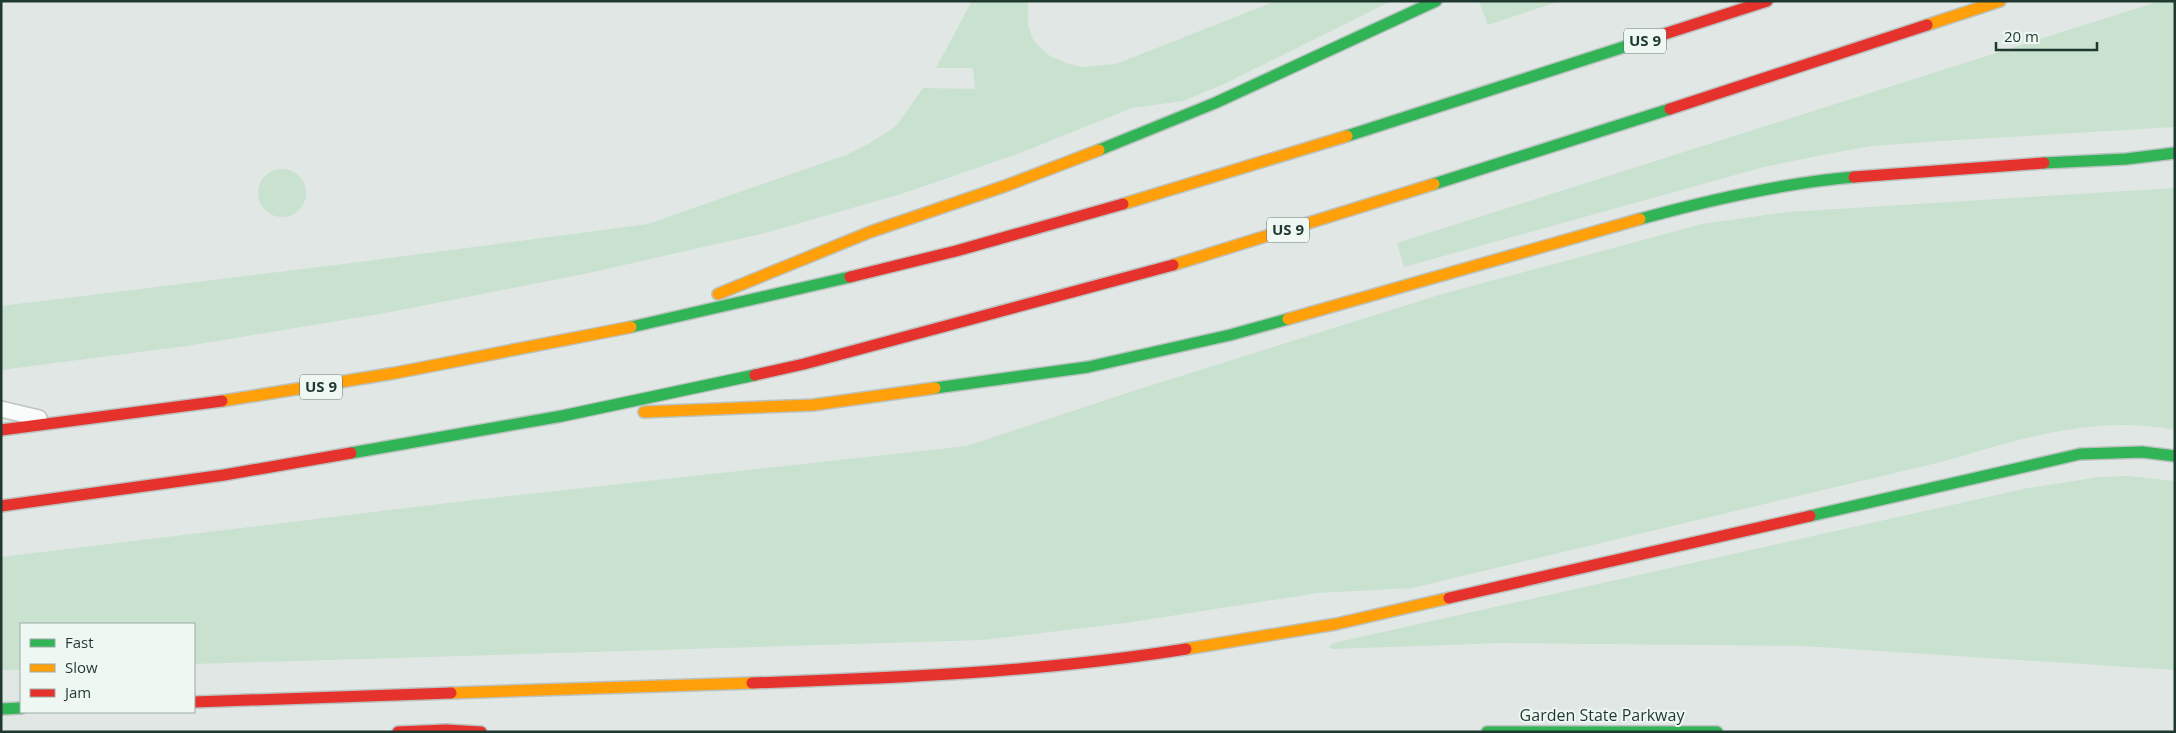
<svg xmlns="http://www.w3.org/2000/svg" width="2176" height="733" font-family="'Open Sans',sans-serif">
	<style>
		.green { fill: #c9e1cf }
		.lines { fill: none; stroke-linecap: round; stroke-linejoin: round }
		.lane-casing { stroke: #bec4c1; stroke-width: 18 }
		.fast-casing { stroke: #bbc3c1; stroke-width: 14 }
		.slow-casing { stroke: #bbc3c1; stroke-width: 14 }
		.jam-casing { stroke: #bbc3c1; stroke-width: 14 }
		.lane { stroke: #fafbfb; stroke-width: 15 }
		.fast { stroke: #30b455; stroke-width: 11 }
		.slow { stroke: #ff9f0a; stroke-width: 11 }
		.jam { stroke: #e5322d; stroke-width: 11 }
		.labels { text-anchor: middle; stroke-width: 4; stroke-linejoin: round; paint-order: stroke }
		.shield { fill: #eef7f2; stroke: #5d726b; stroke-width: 1 }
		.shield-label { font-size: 15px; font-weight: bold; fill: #1f3931 }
		.street-label { font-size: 16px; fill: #1f3931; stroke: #eef7f2 }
	</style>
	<rect width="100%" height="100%" fill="#e1e7e4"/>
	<g class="green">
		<path d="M 972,1 L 1028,1 L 1028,26 L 1034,42 L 1050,56 L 1066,63 L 1083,67 L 1116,64 L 1276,1 L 1391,1 L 1224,84 L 1183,101 L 1132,108 L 1020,153 L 901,194 L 765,233 L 584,274 L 385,313 L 186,346 L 1,370 L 1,306 L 360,262 L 648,224 L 846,155 L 870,143 L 896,126 L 923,88 L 975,89 L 973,68 L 936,68 Z"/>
		<path d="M 1479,1 L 1560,1 L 1488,25 Z"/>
		<path d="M 2160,1 L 2175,1 L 2175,127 L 1940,141 L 1871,146 L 1827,154 L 1764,167 L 1404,267 L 1397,243 Z"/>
		<circle cx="282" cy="193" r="24"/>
		<path d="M 2175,188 L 2175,430 C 2097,414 2018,439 1945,461 L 1412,588 L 1317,593 L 1126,623 L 982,640 L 194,664 L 194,624 L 21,624 L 21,670 L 1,670 L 1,557 L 473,500 L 967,446 L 1133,391 L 1439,295 L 1702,224 L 1788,212 Z"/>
		<path d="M 2099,477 L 2128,476 L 2175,481 L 2175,670 L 1803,646 L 1502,643 L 1333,649 L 1328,647 L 1334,643 L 2028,488 Z"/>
	</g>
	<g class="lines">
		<defs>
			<path id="lane" d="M 1,409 L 39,418"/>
			<g id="fast">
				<path d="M 1347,136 L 1655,37"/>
				<path d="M 1099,150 L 1215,103 L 1436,1"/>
				<path d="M 2044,163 L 2126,159 L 2175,153"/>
				<path d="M 1434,184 L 1670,109"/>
				<path d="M 1640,219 C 1709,200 1782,183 1854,177"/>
				<path d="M 631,327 L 850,277"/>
				<path d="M 935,388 L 1088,367 L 1230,335 L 1288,319"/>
				<path d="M 351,453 L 562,416 L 755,375"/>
				<path d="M 1810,516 L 2080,454 L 2142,452 L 2175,456"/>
				<path d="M 1,709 L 21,708"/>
				<path d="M 1487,732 L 1717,732"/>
			</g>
			<g id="slow">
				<path d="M 1927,25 L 2000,1"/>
				<path d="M 1123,204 L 1347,136"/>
				<path d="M 1173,265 L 1434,184"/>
				<path d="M 718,294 L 870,232 L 1005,186 L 1099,150"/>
				<path d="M 1288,319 L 1640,219"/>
				<path d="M 222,401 L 395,373 L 631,327"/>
				<path d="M 644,412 L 813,405 L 935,388"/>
				<path d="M 1186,649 L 1336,624 L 1449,598"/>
				<path d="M 451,693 L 752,683"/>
			</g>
			<g id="jam">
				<path d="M 1655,37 L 1767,1"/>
				<path d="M 1670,109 L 1927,25"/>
				<path d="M 1854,177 L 2044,163"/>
				<path d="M 850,277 L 956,251 L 1123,204"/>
				<path d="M 755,375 L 804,364 L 1173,265"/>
				<path d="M 1,430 L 222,401"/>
				<path d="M 1,506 L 224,475 L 351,453"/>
				<path d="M 1449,598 L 1810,516"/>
				<path d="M 752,683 C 897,678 1042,672 1186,649"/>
				<path d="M 194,702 L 451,693"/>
				<path d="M 398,732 L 446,730 L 481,732"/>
			</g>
		</defs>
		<use href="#lane" class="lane-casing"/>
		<use href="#fast" class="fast-casing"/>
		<use href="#slow" class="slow-casing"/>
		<use href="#jam" class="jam-casing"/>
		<use href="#lane" class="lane"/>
		<use href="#fast" class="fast"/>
		<use href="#slow" class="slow"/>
		<use href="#jam" class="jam"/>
	</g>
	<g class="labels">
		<g class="shield">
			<rect x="1624" y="28.5" width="42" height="25" rx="4"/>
			<rect x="1267" y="217.5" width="42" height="25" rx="4"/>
			<rect x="300" y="374.5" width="42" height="25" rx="4"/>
		</g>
		<g class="shield-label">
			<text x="1645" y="46">US 9</text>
			<text x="1288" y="235">US 9</text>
			<text x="321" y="392">US 9</text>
		</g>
		<g class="street-label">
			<text x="1602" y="721">Garden State Parkway</text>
		</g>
	</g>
	<rect width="2176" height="733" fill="none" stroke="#1f3931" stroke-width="5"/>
	<rect x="20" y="623" width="175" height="90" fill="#eef7f2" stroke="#9baba5"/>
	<rect x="30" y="639" width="25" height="8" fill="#30b455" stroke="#9baba5"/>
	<text x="65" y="648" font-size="15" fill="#1f3931">Fast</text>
	<rect x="30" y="664" width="25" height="8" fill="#ff9f0a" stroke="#9baba5"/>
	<text x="65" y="673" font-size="15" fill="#1f3931">Slow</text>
	<rect x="30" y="689" width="25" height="8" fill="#e5322d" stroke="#9baba5"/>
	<text x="65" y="698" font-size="15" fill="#1f3931">Jam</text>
	<path d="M1996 42v8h101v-8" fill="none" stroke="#1f3931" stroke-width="2.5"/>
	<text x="2004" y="42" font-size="15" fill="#1f3931" stroke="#eef7f2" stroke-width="4" paint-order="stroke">20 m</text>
</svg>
